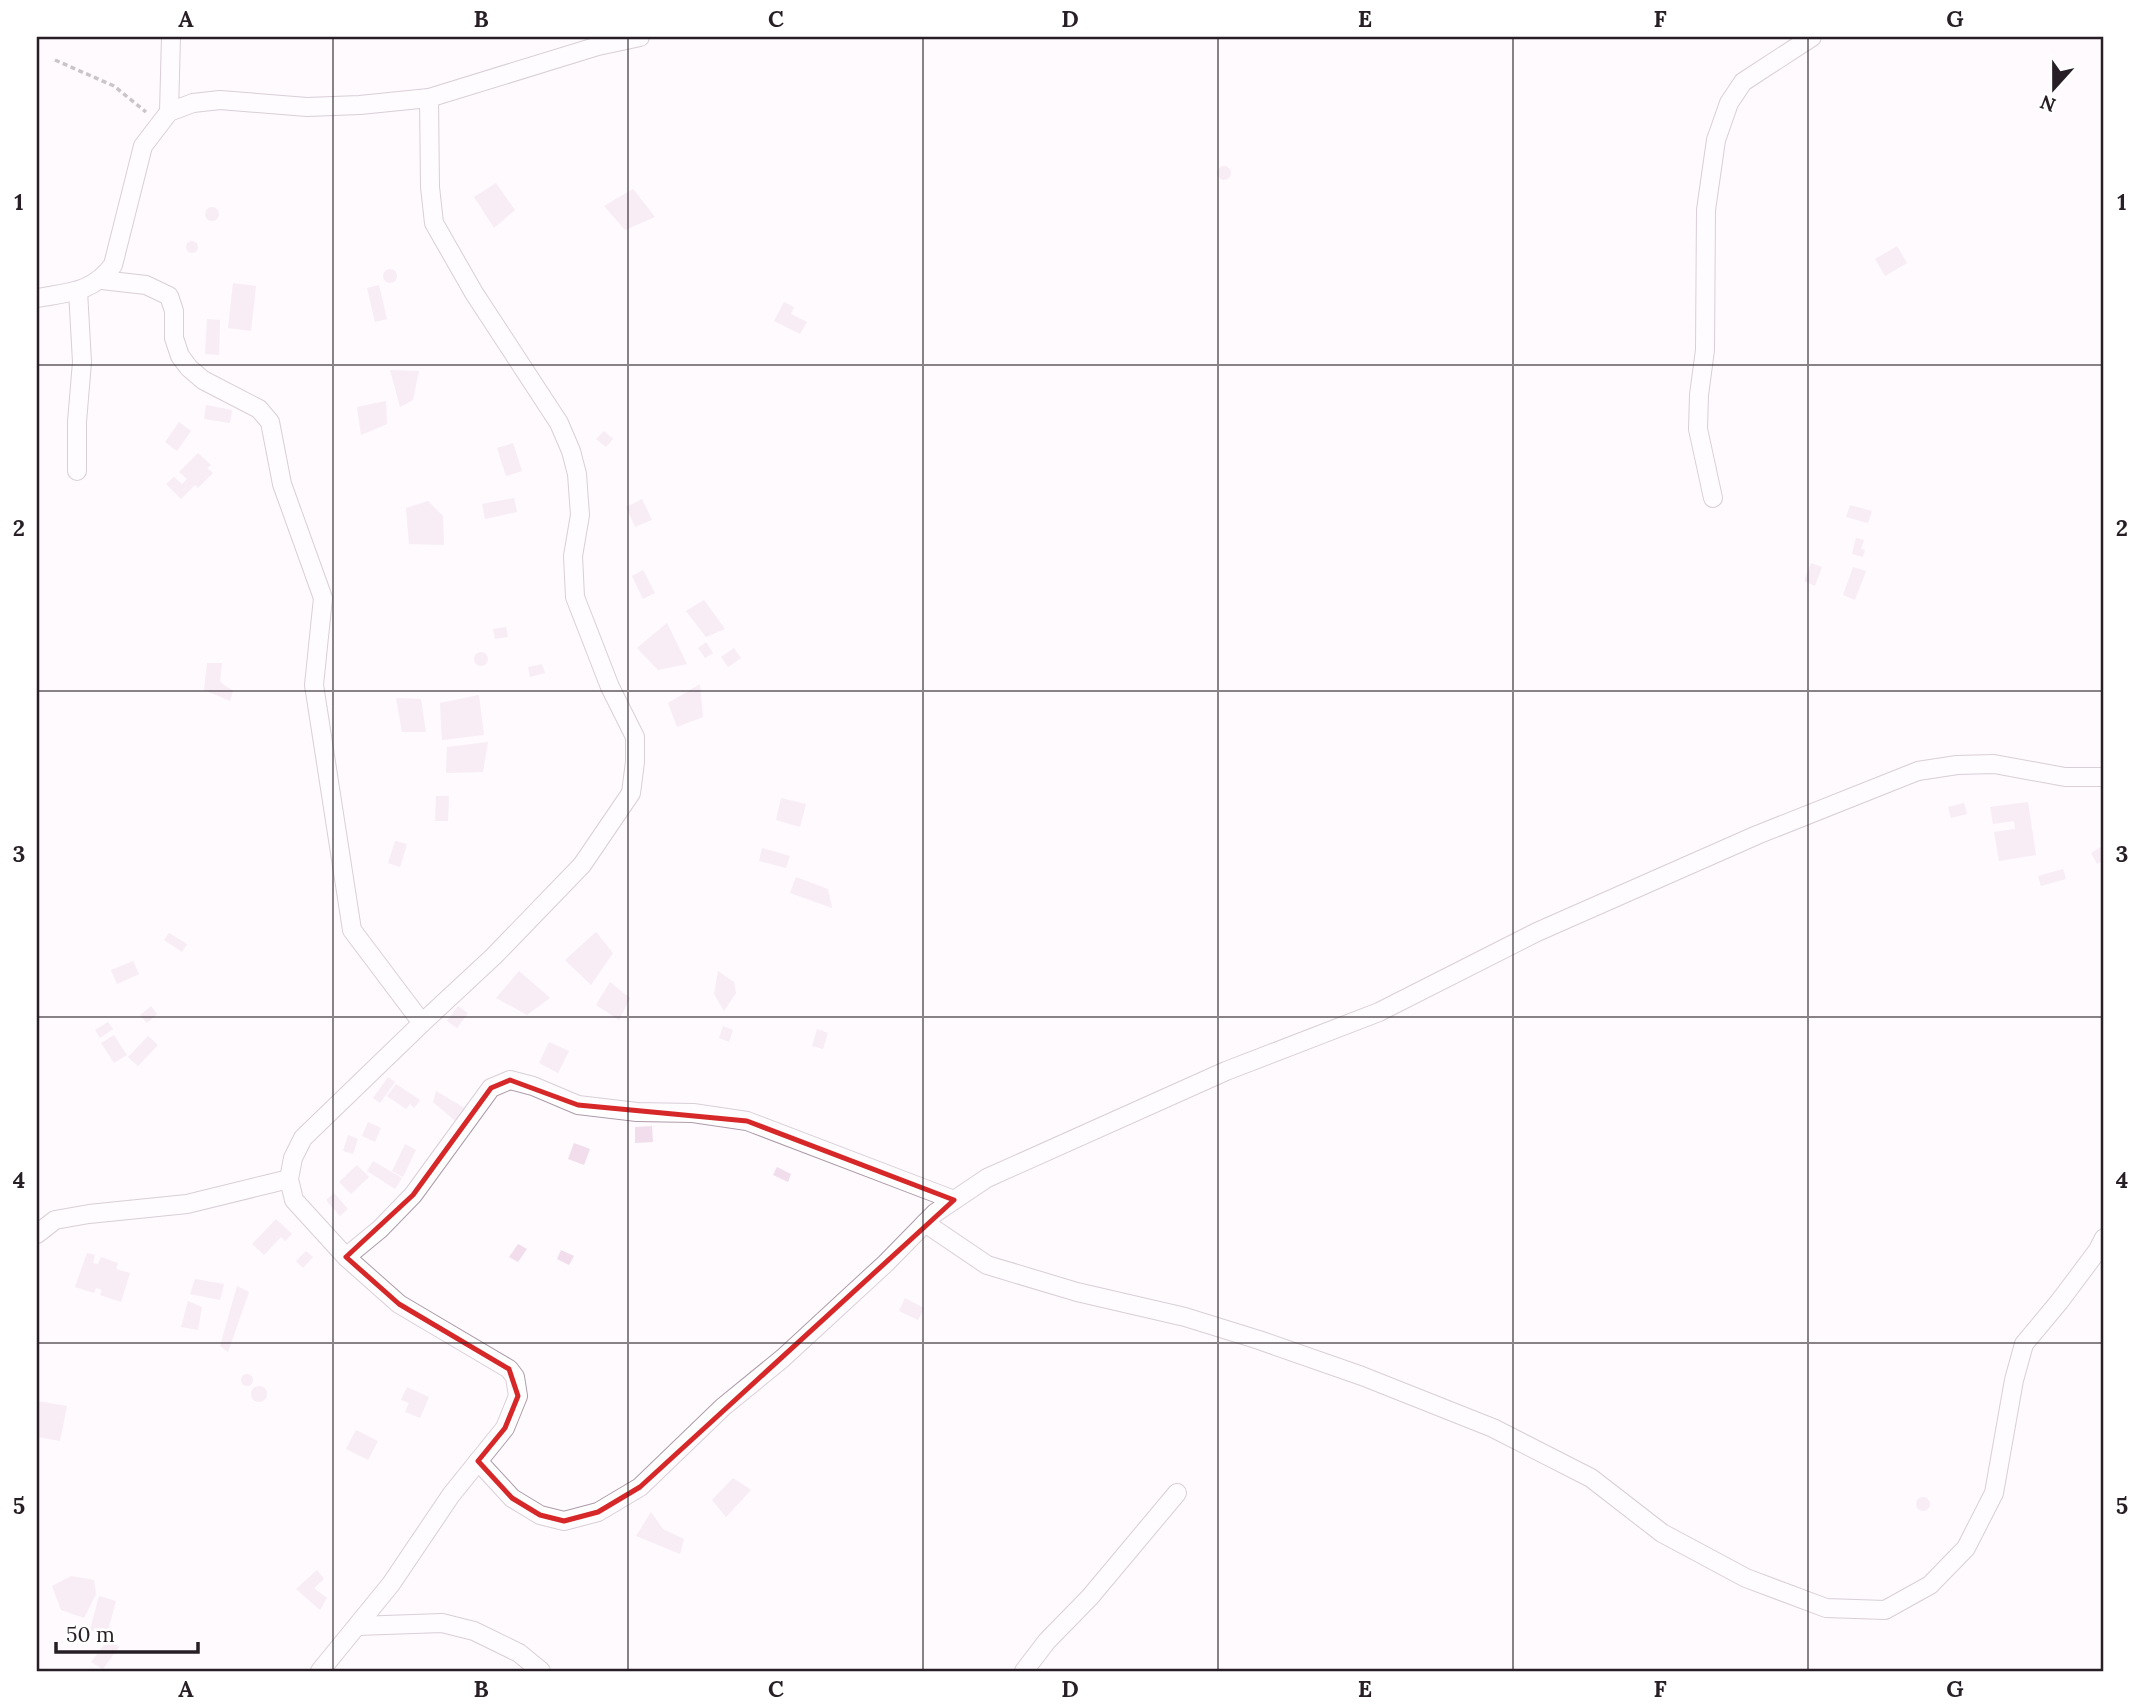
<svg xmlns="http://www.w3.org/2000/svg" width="2141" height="1708" font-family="Lora,serif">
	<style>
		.building { fill: #f1ddec }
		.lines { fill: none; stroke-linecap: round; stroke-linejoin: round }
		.street-casing { stroke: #ae9ba9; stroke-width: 20 }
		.path { stroke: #8c858a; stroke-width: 3.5; stroke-dasharray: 5 3.5; stroke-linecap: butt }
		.street { stroke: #fff; stroke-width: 18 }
		.marked { fill: none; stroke: #d62828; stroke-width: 5; stroke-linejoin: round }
		.grid { fill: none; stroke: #271f25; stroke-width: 2; stroke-opacity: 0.55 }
		.neatline { fill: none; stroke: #271f25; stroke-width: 2.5 }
		.grid-label { font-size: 23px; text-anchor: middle; font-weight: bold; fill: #271f25 }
	</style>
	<rect width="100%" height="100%" fill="#fefafd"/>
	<g class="building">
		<circle cx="1224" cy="173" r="7"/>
		<path d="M 496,183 L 515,210 L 494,228 L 474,197 Z"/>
		<path d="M 633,189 L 655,217 L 625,230 L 604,206 Z"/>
		<circle cx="212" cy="214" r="7"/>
		<circle cx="192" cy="247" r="6"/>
		<path d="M 1897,246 L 1907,263 L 1885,276 L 1875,259 Z"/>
		<circle cx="390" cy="276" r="7"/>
		<path d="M 233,283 L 256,286 L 251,331 L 228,328 Z"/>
		<path d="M 379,285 L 387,319 L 375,322 L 367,288 Z"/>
		<path d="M 784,302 L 794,307 L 791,314 L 807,322 L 800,334 L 774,321 Z"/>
		<path d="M 207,319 L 220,320 L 219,355 L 205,354 Z"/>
		<path d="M 390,370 L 419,371 L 413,400 L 400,407 Z"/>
		<path d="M 386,401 L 387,424 L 361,435 L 357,407 Z"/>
		<path d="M 206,405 L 232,410 L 230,423 L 204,419 Z"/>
		<path d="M 179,422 L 191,431 L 177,451 L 165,442 Z"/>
		<path d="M 604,431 L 613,439 L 606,447 L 596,439 Z"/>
		<path d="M 513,443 L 522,471 L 506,476 L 497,448 Z"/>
		<path d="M 198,453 L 211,465 L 207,468 L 213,473 L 198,488 L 195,485 L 181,499 L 166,484 L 174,477 L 182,484 L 187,479 L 179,472 Z"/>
		<path d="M 514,498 L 517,512 L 485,519 L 482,504 Z"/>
		<path d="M 642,499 L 652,520 L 635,527 L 626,507 Z"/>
		<path d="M 428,501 L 443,516 L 444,545 L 409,544 L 406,508 Z"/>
		<path d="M 1850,505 L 1872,511 L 1868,523 L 1846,517 Z"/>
		<path d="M 1856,538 L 1864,540 L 1861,549 L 1865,550 L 1863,557 L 1852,554 Z"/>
		<path d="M 1811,563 L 1822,567 L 1815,586 L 1804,581 Z"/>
		<path d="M 1853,567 L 1866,571 L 1855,600 L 1843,595 Z"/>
		<path d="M 643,570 L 655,593 L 643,599 L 632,576 Z"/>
		<path d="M 704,600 L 725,629 L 706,637 L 686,611 Z"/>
		<path d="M 667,623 L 687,664 L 658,670 L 637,648 Z"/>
		<path d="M 506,627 L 508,637 L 495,639 L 493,629 Z"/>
		<path d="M 706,642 L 713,653 L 705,658 L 698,648 Z"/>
		<path d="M 734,648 L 741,658 L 728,667 L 721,657 Z"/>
		<circle cx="481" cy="659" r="7"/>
		<path d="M 207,663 L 222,663 L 220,682 L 233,691 L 230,701 L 204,690 Z"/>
		<path d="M 542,664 L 545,673 L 530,677 L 528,667 Z"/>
		<path d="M 700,684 L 703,717 L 677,727 L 668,703 Z"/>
		<path d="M 479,695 L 484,735 L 442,740 L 440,703 Z"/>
		<path d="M 396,698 L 421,699 L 426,732 L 402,732 Z"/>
		<path d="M 488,742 L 483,772 L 446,773 L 447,747 Z"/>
		<path d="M 436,796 L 449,796 L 448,821 L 435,821 Z"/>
		<path d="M 781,798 L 806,804 L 800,827 L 776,820 Z"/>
		<path d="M 2028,802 L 2036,855 L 1999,861 L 1994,832 L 2015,829 L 2014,821 L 1993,824 L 1990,807 Z"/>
		<path d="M 1964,803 L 1967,814 L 1951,818 L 1948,807 Z"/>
		<path d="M 395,841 L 407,844 L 400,867 L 388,863 Z"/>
		<path d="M 2101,847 L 2104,860 L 2097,864 L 2091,853 Z"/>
		<path d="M 762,848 L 790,856 L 786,868 L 759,861 Z"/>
		<path d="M 2063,869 L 2066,879 L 2041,886 L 2038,876 Z"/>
		<path d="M 796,877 L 828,889 L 832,908 L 790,893 Z"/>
		<path d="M 596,932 L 613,953 L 591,985 L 565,960 Z"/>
		<path d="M 169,933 L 187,944 L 182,952 L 164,940 Z"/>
		<path d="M 133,961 L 139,974 L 117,984 L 111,970 Z"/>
		<path d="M 519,971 L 550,998 L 527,1015 L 496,998 Z"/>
		<path d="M 718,971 L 734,982 L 736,993 L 724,1011 L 714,994 Z"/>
		<path d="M 610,982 L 630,998 L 619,1020 L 596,1005 Z"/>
		<path d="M 151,1006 L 157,1014 L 147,1023 L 140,1015 Z"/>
		<path d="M 458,1006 L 468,1013 L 457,1028 L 447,1021 Z"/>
		<path d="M 108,1022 L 113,1029 L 100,1038 L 95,1030 Z"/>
		<path d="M 723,1026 L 733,1030 L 729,1042 L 719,1038 Z"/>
		<path d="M 817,1029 L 828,1033 L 823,1049 L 812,1046 Z"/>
		<path d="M 114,1035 L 127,1055 L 114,1063 L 101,1043 Z"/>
		<path d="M 148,1036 L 158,1045 L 138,1066 L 128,1057 Z"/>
		<path d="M 549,1042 L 569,1051 L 558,1073 L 539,1063 Z"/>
		<path d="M 388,1077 L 395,1082 L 380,1103 L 373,1098 Z"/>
		<path d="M 396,1084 L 420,1100 L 414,1108 L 410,1104 L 406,1109 L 387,1096 Z"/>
		<path d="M 436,1091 L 468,1110 L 460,1125 L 433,1102 Z"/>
		<path d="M 368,1122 L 381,1128 L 375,1142 L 362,1136 Z"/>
		<path d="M 652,1126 L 653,1142 L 635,1143 L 635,1127 Z"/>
		<path d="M 348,1135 L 358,1139 L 353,1154 L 343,1151 Z"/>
		<path d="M 574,1143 L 590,1149 L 584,1165 L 568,1159 Z"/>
		<path d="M 405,1144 L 416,1150 L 403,1177 L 392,1171 Z"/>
		<path d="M 373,1161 L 402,1178 L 395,1189 L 367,1171 Z"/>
		<path d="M 357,1165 L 369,1177 L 351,1194 L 339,1182 Z"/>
		<path d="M 777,1167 L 791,1174 L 788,1182 L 773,1175 Z"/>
		<path d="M 334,1193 L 348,1209 L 340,1216 L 326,1200 Z"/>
		<path d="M 276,1219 L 292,1234 L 285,1241 L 281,1237 L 264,1255 L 252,1244 Z"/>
		<path d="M 518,1244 L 527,1249 L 518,1262 L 509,1257 Z"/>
		<path d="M 561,1250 L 574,1256 L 569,1265 L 557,1259 Z"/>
		<path d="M 306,1251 L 313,1257 L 303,1268 L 296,1261 Z"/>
		<path d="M 87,1253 L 95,1255 L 93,1263 L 98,1264 L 101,1257 L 118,1263 L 116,1269 L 130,1273 L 121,1302 L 100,1295 L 102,1290 L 96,1288 L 94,1293 L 75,1287 Z"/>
		<path d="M 195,1279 L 224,1284 L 220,1300 L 190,1294 Z"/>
		<path d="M 237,1286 L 249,1292 L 228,1352 L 220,1346 Z"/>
		<path d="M 905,1298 L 924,1308 L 918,1320 L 899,1311 Z"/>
		<path d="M 188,1301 L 202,1307 L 198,1330 L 181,1327 Z"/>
		<circle cx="247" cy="1380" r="6"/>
		<circle cx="259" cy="1394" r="8"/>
		<path d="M 407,1387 L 429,1397 L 420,1418 L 405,1412 L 409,1403 L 401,1400 Z"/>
		<path d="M 37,1401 L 67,1406 L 60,1441 L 37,1437 Z"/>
		<path d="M 356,1430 L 378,1441 L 368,1460 L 346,1449 Z"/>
		<path d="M 733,1478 L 751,1490 L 726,1517 L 712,1500 Z"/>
		<circle cx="1923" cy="1504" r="7"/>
		<path d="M 651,1512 L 663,1529 L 684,1539 L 680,1554 L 636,1536 Z"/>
		<path d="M 317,1570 L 324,1579 L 314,1588 L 327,1598 L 320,1610 L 296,1589 Z"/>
		<path d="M 71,1576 L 94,1580 L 96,1594 L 84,1618 L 61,1610 L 52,1586 Z"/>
		<path d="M 99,1596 L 116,1601 L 107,1634 L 90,1630 Z"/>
		<path d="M 108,1639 L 119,1647 L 103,1669 L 91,1662 Z"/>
	</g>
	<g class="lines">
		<defs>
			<g id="street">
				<path d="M 169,112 L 171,37"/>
				<path d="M 102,280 L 146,285 L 169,296 L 174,311 L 174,338 L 180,356 L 189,368 L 203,380 L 259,409 L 270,422 L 282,484 L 323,598 L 314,685 L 352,930 L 422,1023"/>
				<path d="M 37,298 C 69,292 92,293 113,265 L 143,146 L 169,112 L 193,103 L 220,100 L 307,107 L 360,105 L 429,98 L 598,46 L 640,37"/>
				<path d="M 77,471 L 77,422 L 82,362 L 78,291"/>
				<path d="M 1713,498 L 1698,429 L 1699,395 L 1705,350 L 1706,210 L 1716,140 L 1729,103 L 1743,82 L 1812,37"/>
				<path d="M 925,1223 L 987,1265 L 1077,1292 L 1185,1317 L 1259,1340 L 1362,1376 L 1493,1428 L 1591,1478 L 1662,1533 L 1746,1578 L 1826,1608 L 1885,1610 L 1930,1585 L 1966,1548 L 1994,1493 L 2014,1380 L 2024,1344 L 2059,1302 L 2098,1250 L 2104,1238"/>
				<path d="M 37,1234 L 55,1220 L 89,1214 L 187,1204 L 289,1179"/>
				<path d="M 346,1257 L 380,1229 L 413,1195 L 491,1088 L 510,1080 L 533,1086 L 578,1105 L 637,1112 L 693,1113 L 747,1121 L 954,1200"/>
				<path d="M 478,1461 L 512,1498 L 540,1515 L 564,1521 L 598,1512 L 640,1487 L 723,1407 L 783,1358 L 886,1263 L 935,1213 L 987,1178 L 1226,1071 L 1379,1012 L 1537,932 L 1757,835 L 1918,771 L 1957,765 L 1994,764 L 2065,777 L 2104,777"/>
				<path d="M 357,1626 L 442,1623 L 474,1631 L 519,1653 L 541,1671"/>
				<path d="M 320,1671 L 391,1584 L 451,1495 L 505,1428 L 518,1396 L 515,1377 L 509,1369 L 399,1304 L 346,1257 L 294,1200 L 289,1179 L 293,1158 L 303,1138 L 422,1023 L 494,956 L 582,865 L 631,793 L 635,762 L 635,737 L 610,687 L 575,597 L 573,556 L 580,515 L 577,474 L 571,451 L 559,423 L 474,293 L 434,223 L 430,187 L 429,98"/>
				<path d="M 1024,1671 L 1047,1641 L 1090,1597 L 1177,1493"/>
			</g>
		</defs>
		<use href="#street" class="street-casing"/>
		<path class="path" d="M 55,60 L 114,86 L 146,112"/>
		<use href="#street" class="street"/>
	</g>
	<path d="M0 0H2141V1708H0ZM 510,1080 L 578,1105 L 747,1121 L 954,1200 L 640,1487 L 598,1512 L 564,1521 L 540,1515 L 512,1498 L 478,1461 L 505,1428 L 518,1396 L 509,1369 L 399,1304 L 346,1257 L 413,1195 L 491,1088 Z" fill="#fefafd" fill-opacity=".55" fill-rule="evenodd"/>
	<path class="marked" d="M 510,1080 L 578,1105 L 747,1121 L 954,1200 L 640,1487 L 598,1512 L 564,1521 L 540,1515 L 512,1498 L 478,1461 L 505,1428 L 518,1396 L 509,1369 L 399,1304 L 346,1257 L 413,1195 L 491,1088 Z"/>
	<path class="grid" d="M 333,37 L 333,1671M 628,37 L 628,1671M 923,37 L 923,1671M 1218,37 L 1218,1671M 1513,37 L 1513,1671M 1808,37 L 1808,1671M 37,365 L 2104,365M 37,691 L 2104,691M 37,1017 L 2104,1017M 37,1343 L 2104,1343"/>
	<rect width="2141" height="1708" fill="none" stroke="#ffffff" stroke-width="77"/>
	<g transform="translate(2054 88) rotate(201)" stroke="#ffffff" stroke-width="5" paint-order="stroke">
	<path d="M0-5L12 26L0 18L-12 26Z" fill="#271f25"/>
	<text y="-10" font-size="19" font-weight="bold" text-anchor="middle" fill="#271f25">N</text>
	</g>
	<path d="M56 1642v10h142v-10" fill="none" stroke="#271f25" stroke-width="3.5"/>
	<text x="66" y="1642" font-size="21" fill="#271f25" stroke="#ffffff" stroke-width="5" paint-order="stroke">50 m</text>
	<rect x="38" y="38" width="2064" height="1632" class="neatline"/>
	<g class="grid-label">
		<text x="186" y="27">A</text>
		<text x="481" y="27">B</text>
		<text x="776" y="27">C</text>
		<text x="1070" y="27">D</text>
		<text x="1365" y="27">E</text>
		<text x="1660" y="27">F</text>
		<text x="1955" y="27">G</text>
		<text x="19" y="210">1</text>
		<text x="2122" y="210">1</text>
		<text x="19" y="536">2</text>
		<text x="2122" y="536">2</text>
		<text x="19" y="862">3</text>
		<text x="2122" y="862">3</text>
		<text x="19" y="1188">4</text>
		<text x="2122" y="1188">4</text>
		<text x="19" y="1514">5</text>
		<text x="2122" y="1514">5</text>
		<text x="186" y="1697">A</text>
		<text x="481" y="1697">B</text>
		<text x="776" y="1697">C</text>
		<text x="1070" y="1697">D</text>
		<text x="1365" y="1697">E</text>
		<text x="1660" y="1697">F</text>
		<text x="1955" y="1697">G</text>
	</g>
</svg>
